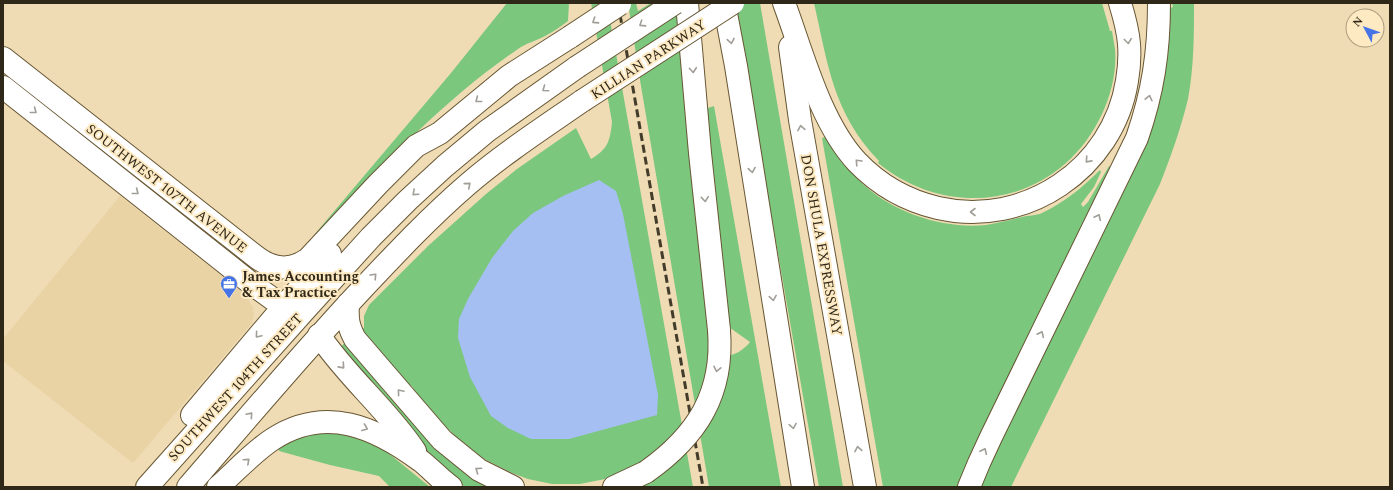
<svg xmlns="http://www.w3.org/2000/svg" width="1393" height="490" font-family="Spectral,serif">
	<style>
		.built { fill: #e9d3a4 }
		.green { fill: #7bc77e }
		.water { fill: #a6bff3 }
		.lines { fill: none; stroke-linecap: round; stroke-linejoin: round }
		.secondary-casing { stroke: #675633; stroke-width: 24 }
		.highway-casing { stroke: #675633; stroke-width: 24 }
		.secondary { stroke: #fff; stroke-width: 22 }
		.highway { stroke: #fff; stroke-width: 22 }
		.rail { stroke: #443c2a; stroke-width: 3; stroke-dasharray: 8 4; stroke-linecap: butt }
		.secondary-bridge-casing { stroke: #675633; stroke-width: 24; stroke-linecap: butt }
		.highway-bridge-casing { stroke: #675633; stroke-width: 24; stroke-linecap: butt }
		.secondary-bridge { stroke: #fff; stroke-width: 22 }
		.highway-bridge { stroke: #fff; stroke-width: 22 }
		.oneway { stroke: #a19e98 }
		.labels { text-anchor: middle; stroke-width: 4; stroke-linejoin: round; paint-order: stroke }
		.street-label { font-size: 14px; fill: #2f2819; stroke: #fde9c2 }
		.poi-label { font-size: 14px; font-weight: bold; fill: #2f2819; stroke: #fde9c2; text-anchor: start }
	</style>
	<rect width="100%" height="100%" fill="#efdcb5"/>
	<path class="built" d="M 120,196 L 243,293 L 253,307 L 254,316 L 251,324 L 133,463 L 3,361 L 3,339 Z"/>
	<g class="green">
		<path d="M 507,3 L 569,3 L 568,21 C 561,26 553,32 545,36 C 536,41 526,43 518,49 C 446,98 387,161 327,224 L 314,235 L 451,73 Z"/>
		<path d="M 591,3 L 607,3 L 693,487 L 636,487 L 610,478 L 580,484 L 552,484 L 528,479 L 512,473 L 486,460 L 469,449 L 442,423 L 416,394 L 412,386 L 408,385 L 361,329 L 364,328 L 364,316 L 369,305 L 428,246 L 486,194 L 517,169 L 576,128 L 591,159 C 608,149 610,141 612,122 Z"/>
		<path d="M 628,3 L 636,3 L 638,11 L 651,3 L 676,3 L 724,357 C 734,355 743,351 750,342 L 726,325 L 705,109 L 714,106 L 781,487 L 709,487 L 641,86 Z"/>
		<path d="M 734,3 L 760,3 L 843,487 L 819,487 Z"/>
		<path d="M 814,3 L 1102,3 L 1110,31 L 1112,31 C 1113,37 1114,43 1115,49 C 1117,71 1111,95 1102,114 C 1060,204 953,224 878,163 L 879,161 C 833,113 828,65 814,3 Z"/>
		<path d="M 1172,3 L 1194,3 C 1194,35 1194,67 1188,99 C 1181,128 1171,156 1160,184 L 1011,487 L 978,487 L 1130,169 L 1170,8 L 1173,7 Z"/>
		<path d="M 825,137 C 837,154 849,172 865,186 C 897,214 944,229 986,225 C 998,223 1010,220 1022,217 C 1028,215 1036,216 1042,213 C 1065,202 1083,187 1100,170 L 1101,172 L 1094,187 L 1081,204 L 1083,207 L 1088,202 L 1109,166 L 1114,170 L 963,487 L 883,487 L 822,138 Z"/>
		<path d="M 346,342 L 489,487 L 465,487 L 453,477 L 420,445 L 338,349 Z"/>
		<path d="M 346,431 L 388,450 L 387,452 L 430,487 L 390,487 L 379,476 L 330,465 L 279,451 L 278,445 L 303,434 Z"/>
	</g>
	<path class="water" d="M 599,180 L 616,191 L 623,214 L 658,395 L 657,415 L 569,439 L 531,439 L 508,428 L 491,416 L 470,377 L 458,338 L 459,319 L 468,299 L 492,258 L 513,231 L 533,213 L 563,196 Z"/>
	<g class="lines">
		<defs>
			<g id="secondary">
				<path d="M 3,58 L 255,256 C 271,269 290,272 308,259 L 378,184 L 416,146 L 440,133 L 509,76 L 570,37"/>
				<path d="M 3,87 L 252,284 L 295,315"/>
				<path d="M 192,415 L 284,306 L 330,254"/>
				<path d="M 147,487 L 303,312 L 371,237 L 408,200 L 445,166 L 487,131 L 577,67"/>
				<path d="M 188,487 C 246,420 303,352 364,287 C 397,252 430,217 467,185 C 503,154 543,128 582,101"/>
			</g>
			<g id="highway">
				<path d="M 687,3 L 700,153 L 719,330"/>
				<path d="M 724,3 L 736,66 L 803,487"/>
				<path d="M 784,3 C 803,54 820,122 857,162 C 879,185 908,201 938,208 C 1025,228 1113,169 1127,81 C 1129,69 1130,56 1129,44 C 1128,30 1124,16 1120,3"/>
				<path d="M 790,47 L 800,120 L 865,487"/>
				<path d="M 348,304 C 347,319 348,326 355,339 L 442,440 L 479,470 L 513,487"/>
				<path d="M 319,335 C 347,377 387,409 415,451"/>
				<path d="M 218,487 C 236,471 253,452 273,439 C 326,405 375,427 421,461 C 431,469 440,479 451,487"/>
				<path d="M 614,487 L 646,472"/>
				<path d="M 969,487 L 979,463 L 991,437 L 1137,138 C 1153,92 1159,52 1159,3"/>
			</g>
		</defs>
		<use href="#secondary" class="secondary-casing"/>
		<use href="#highway" class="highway-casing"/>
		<use href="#secondary" class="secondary"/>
		<use href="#highway" class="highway"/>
		<path class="rail" d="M 618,3 L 703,487"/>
		<defs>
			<g id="secondary-bridge">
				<path d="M 570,37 L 620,4"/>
				<path d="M 577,67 L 675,3"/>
				<path d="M 582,101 L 733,3"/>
			</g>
			<path id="highway-bridge" d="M 646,472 C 697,436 724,394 719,330"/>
		</defs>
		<use href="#secondary-bridge" class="secondary-bridge-casing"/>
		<use href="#highway-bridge" class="highway-bridge-casing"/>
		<use href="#secondary-bridge" class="secondary-bridge"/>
		<use href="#highway-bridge" class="highway-bridge"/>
	</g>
	<defs><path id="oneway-chevron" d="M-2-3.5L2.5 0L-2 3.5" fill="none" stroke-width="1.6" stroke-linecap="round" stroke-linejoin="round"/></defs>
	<g class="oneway">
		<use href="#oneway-chevron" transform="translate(595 21) rotate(147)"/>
		<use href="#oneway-chevron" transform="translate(642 24) rotate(147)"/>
		<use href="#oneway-chevron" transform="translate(731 41) rotate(79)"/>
		<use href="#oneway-chevron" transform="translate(1128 41) rotate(83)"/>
		<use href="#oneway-chevron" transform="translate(693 70) rotate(85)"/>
		<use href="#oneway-chevron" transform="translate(545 89) rotate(145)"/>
		<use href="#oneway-chevron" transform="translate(1149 98) rotate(-77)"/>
		<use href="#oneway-chevron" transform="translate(478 100) rotate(142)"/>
		<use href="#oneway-chevron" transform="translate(34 111) rotate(38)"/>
		<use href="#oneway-chevron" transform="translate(801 128) rotate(-100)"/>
		<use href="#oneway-chevron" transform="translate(1088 160) rotate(132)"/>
		<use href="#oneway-chevron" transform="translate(858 162) rotate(-133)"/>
		<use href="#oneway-chevron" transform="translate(752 170) rotate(81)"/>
		<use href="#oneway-chevron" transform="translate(468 185) rotate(-40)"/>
		<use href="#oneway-chevron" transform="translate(136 192) rotate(38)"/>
		<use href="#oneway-chevron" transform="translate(415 193) rotate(138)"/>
		<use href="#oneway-chevron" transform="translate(705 199) rotate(84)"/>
		<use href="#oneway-chevron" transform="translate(973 212) rotate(-180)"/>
		<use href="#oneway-chevron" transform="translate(1098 217) rotate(-64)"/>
		<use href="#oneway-chevron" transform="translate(374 276) rotate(-47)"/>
		<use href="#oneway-chevron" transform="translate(773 298) rotate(81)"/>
		<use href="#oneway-chevron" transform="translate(1041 334) rotate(-64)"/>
		<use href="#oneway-chevron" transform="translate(258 335) rotate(130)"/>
		<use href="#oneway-chevron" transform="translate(342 366) rotate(48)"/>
		<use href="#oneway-chevron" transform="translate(717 369) rotate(102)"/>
		<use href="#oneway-chevron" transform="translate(400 392) rotate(-130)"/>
		<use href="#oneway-chevron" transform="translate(250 415) rotate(-49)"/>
		<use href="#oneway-chevron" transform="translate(793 426) rotate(81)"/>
		<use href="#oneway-chevron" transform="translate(365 428) rotate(21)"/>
		<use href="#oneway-chevron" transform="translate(858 449) rotate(-100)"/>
		<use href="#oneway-chevron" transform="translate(984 451) rotate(-65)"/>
		<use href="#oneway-chevron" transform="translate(247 461) rotate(-42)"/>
		<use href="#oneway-chevron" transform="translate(478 470) rotate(-146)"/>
	</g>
	<defs>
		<symbol id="office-pin" viewBox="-11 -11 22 30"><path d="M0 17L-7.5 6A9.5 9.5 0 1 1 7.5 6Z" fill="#4674e6" stroke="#fde9c2"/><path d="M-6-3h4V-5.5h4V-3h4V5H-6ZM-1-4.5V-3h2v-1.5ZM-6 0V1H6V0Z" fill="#fff"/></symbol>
	</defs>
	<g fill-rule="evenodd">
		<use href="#office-pin" x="219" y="274" width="20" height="27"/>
	</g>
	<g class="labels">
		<g class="street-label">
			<text transform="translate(648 59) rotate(-33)" y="5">KILLIAN PARKWAY</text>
			<text transform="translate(167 188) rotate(38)" y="5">SOUTHWEST 107TH AVENUE</text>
			<text transform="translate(822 245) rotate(80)" y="5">DON SHULA EXPRESSWAY</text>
			<text transform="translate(235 387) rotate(-48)" y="5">SOUTHWEST 104TH STREET</text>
		</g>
		<g class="poi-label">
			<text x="242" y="281">James Accounting<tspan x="242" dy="16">&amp; Tax Practice</tspan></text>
		</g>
	</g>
	<rect width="1393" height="490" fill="none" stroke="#2f2819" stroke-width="8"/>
	<g transform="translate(1365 28) rotate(311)"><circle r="19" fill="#fde9c2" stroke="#ab9c7e"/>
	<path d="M0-3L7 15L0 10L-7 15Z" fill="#4674e6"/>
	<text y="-6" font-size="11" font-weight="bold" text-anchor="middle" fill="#2f2819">N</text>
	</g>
</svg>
